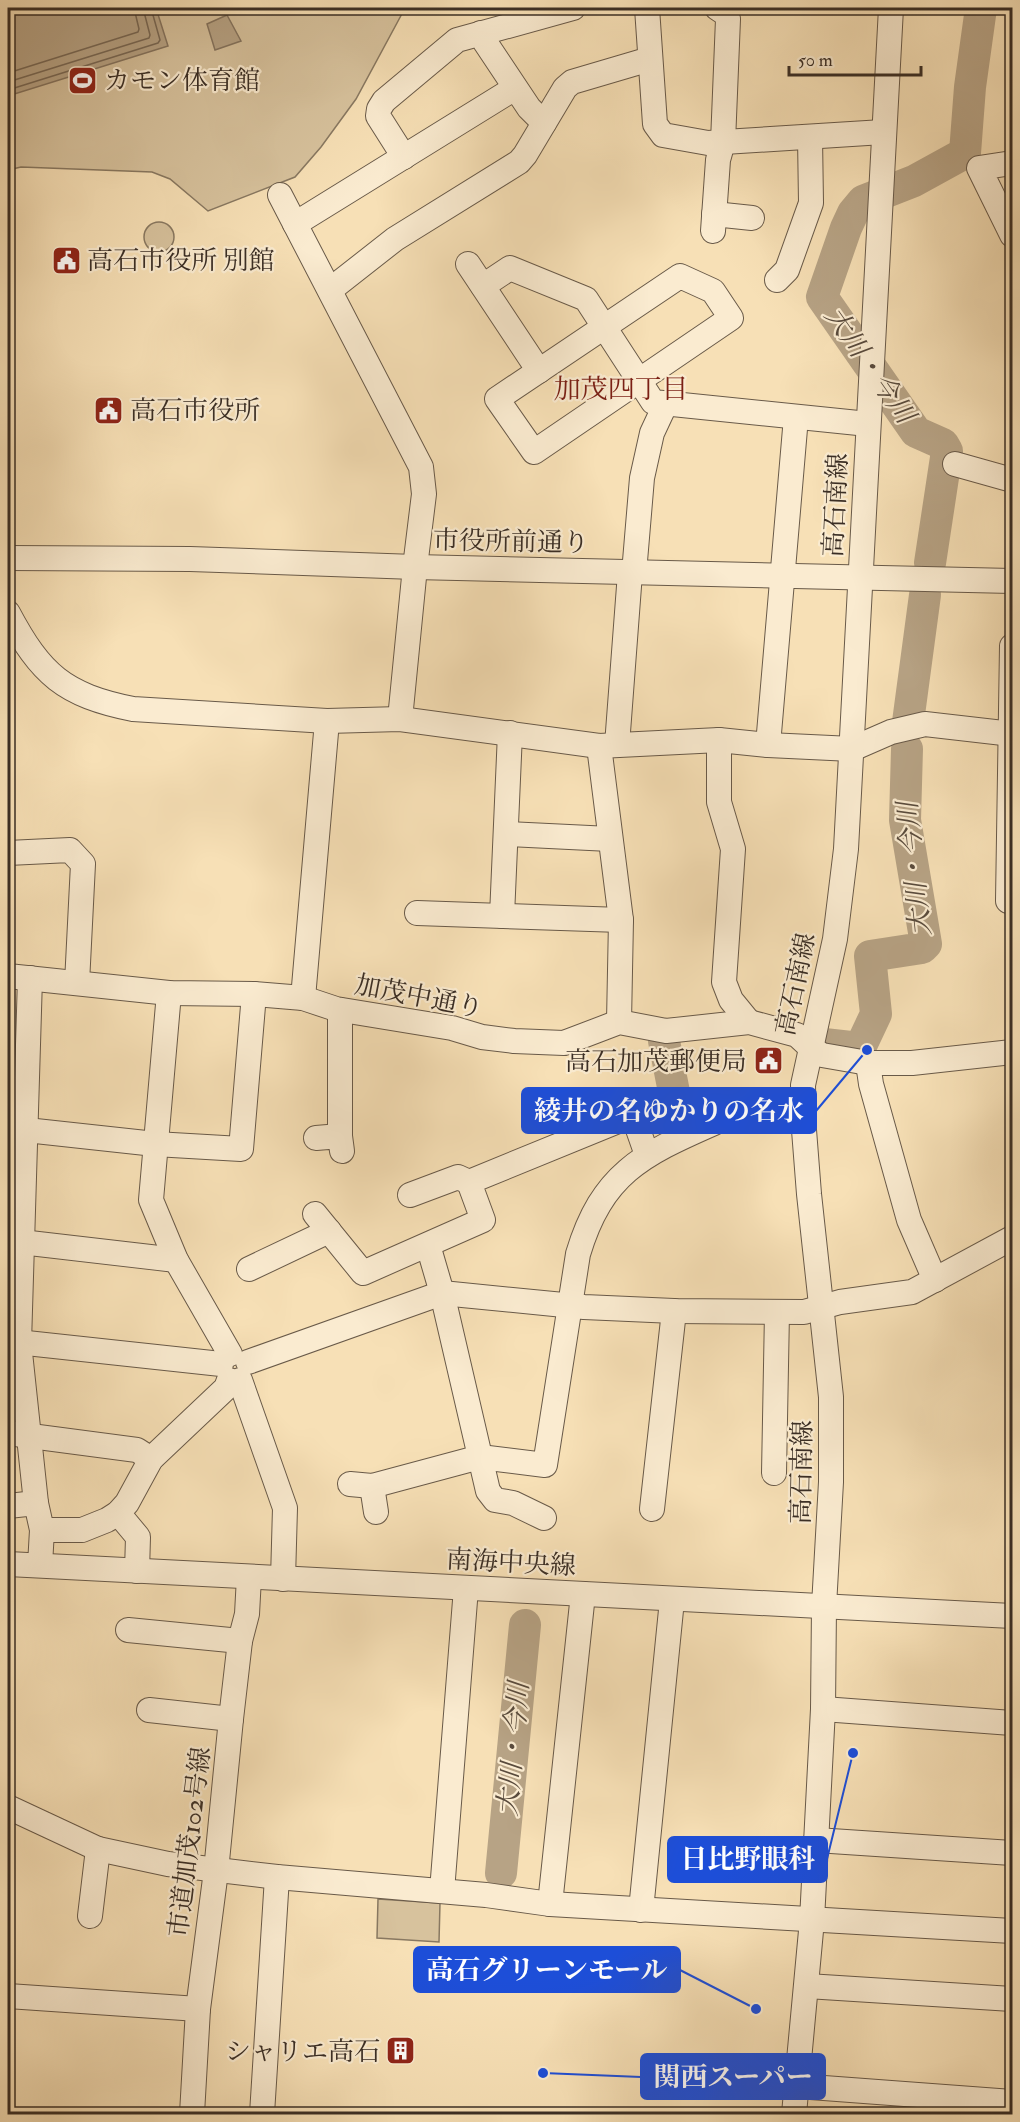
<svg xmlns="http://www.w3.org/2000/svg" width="1020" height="2122" font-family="'IM FELL Double Pica','Noto Serif JP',serif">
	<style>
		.green { fill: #d7c29d; stroke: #887861; stroke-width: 1.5 }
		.water { fill: #b7a385; stroke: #85745f; stroke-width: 1.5 }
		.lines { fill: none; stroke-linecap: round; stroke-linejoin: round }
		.shore { stroke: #786855; stroke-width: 1.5 }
		.river { stroke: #b7a385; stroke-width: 32 }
		.minor-casing { stroke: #695a49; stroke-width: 26 }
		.minor { stroke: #faebd0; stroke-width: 24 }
		.labels { text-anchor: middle; stroke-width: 4.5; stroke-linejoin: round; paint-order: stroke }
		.poi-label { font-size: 26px; fill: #3a2e25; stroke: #faebd0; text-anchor: start }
		.street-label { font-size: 26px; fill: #3a2e25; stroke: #faebd0 }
		.water-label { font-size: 27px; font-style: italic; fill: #594b3d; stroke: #faebd0 }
		.neighbourhood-label { font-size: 27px; fill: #7a1f14; stroke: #faebd0 }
		.leader { fill: none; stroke: #1d4ed8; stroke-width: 2 }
		.callout-dot { fill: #1d4ed8; stroke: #faebd0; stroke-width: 2 }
		.callout { fill: #1d4ed8; stroke: #1d4ed8; stroke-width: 2 }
		.callout-label { font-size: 27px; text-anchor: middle; font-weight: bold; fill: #fff }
	</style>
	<rect width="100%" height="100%" fill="#f7e0b6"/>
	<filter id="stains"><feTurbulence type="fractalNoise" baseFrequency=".00333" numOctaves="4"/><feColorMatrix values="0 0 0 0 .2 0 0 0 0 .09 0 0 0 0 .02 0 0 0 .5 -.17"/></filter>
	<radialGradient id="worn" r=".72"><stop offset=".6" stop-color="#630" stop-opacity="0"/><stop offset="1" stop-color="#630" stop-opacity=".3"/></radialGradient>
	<g class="green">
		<path d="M 8,8 L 408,8 L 404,10 L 356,99 L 321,147 L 295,177 L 208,211 L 170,179 L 152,172 L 21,167 L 8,170 Z"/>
		<circle cx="159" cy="237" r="15"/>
		<path d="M 378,1899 L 440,1903 L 439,1942 L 377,1938 Z"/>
	</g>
	<g class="water">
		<path d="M 8,8 L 156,8 L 168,46 L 8,96 Z"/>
		<path d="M 227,15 L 241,41 L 215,50 L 207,24 Z"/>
	</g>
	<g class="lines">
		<g class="shore">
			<path d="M 8,73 L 138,32 L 139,29 L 134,8"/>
			<path d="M 8,82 L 149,38 L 150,35 L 143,8"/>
			<path d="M 8,90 L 158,43 L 160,40 L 151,8"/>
		</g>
		<g class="river">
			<path d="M 930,563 L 947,451 L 943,444 L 916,432 L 822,297 L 846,228 L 853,213 L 863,201 L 914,181 L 965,153 L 970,87 L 981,8"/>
			<path d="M 908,722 L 925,595"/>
			<path d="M 664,1041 L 682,1133"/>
			<path d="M 824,1044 L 860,1048 L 876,1014 L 870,956 L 922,948 L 926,944 L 905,820 L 907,749"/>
			<path d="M 501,1873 L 525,1625"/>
		</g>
		<defs>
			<g id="minor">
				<path d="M 647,8 L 655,124 L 663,135 L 708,143 L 883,132"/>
				<path d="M 481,33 L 485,42 L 529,108 L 544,123"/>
				<path d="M 404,157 L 378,116 L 379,109 L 384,101 L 457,40 L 573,8"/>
				<path d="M 1012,163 L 979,168 L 1012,235"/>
				<path d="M 280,195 L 421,467 L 424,494 L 415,567 L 400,719"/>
				<path d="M 714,214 L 752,218"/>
				<path d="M 295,224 L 515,88"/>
				<path d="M 713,231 L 718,160 L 723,142 L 728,19 L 726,14 L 717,8"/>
				<path d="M 468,264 L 539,371"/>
				<path d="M 680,276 L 713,291 L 731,318 L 534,452 L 497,399 Z"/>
				<path d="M 777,280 L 787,270 L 811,203 L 810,137"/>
				<path d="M 483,286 L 510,268 L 586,299 L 653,402 L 868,424"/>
				<path d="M 330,290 L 395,239 L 519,162 L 525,155 L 565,88 L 572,82 L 650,59"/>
				<path d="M 955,464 L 1012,480"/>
				<path d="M 8,558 L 190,559 L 415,567 L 1012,581"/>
				<path d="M 634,573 L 642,478 L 652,433 L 666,403"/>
				<path d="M 8,613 C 41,675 64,695 133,709 L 327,721 L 400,719 L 599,746 L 719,740 L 768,745 L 852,749 L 891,732 L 925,724 L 1012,734"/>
				<path d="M 719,740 L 719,802 L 733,849 L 724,982 L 731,1000 L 749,1022"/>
				<path d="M 617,745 L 630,573"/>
				<path d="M 768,745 L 796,417"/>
				<path d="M 599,746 L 621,920 L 619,1022"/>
				<path d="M 506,834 L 610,839"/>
				<path d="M 8,853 L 70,850 L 83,864 L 77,983"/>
				<path d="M 1008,901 L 1012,646"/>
				<path d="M 417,913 L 621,920"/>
				<path d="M 502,916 L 510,733"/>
				<path d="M 8,976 L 169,993 L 254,994 L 303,998 L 336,1009 L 452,1028 L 482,1037 L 514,1041 L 564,1043 L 619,1022 L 666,1031 L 749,1022 L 797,1035 L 811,1048 L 822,1055 L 868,1063 L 912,1063 L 1012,1052"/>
				<path d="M 30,978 L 19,1343 L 36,1503 L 42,1530 L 40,1565"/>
				<path d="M 169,993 L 151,1200 L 176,1260 L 230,1354"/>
				<path d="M 303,998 L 327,721"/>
				<path d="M 868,1063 L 871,1084 L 909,1220 L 935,1280"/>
				<path d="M 8,1128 L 155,1144 L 241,1149 L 254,994"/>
				<path d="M 340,1136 L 340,1010"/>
				<path d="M 316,1138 L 340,1136 L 342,1151"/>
				<path d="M 410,1195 L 458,1177 L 469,1182"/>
				<path d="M 315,1214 L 363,1273 L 483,1220 L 469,1182 L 633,1115 L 647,1155"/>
				<path d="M 21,1242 L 176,1260"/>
				<path d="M 428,1245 L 442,1293 L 488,1491 L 495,1500 L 513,1503 L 544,1518"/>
				<path d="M 249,1269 L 329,1231"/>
				<path d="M 8,1341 L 221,1364"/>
				<path d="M 248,1362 L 442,1293 L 584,1307 L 674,1311 L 804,1312 L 840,1302 L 912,1292 L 1012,1238"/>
				<path d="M 240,1380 L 285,1508 L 283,1579"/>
				<path d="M 8,1433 L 137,1450 L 151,1459"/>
				<path d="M 774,1473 L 777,1312"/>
				<path d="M 350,1484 L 372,1486 L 480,1457 L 545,1465 L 578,1254 C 602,1174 641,1155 714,1123"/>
				<path d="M 372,1486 L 376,1512"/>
				<path d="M 8,1506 L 36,1503"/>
				<path d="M 652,1509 L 674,1311"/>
				<path d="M 118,1513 L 138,1537 L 137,1571"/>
				<path d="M 42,1530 L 82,1530 L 107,1520 L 118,1513 L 127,1503 L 151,1459 L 226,1388 L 229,1380"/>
				<path d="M 8,1564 L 1012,1616"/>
				<path d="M 128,1630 L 240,1641"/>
				<path d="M 823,1709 L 1012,1723"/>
				<path d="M 149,1710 L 231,1719"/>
				<path d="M 8,1807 L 98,1849 L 168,1864 L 277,1877 L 486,1895 L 550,1904 L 1012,1931"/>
				<path d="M 816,1840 L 1012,1853"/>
				<path d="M 442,1891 L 466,1588"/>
				<path d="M 550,1904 L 583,1594"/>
				<path d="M 641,1910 L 672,1600"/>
				<path d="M 90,1916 L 98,1849"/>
				<path d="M 807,1986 L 1012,1999"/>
				<path d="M 8,1996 L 198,2009"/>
				<path d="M 797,2086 L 1012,2102"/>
				<path d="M 192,2114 L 198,2009 L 216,1871 L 231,1719 L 240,1641 L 247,1614 L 249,1577"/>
				<path d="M 262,2114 L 277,1877"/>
				<path d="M 794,2114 L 812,1920 L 823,1709 L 824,1606 L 831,1482 L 831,1397 L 809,1194 L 804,1130 L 803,1085 L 835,939 L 846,849 L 891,8"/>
			</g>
		</defs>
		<use href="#minor" class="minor-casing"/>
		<use href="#minor" class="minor"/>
	</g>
	<defs>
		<symbol id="stadium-square" viewBox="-11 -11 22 22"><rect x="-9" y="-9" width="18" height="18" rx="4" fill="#8f2418" stroke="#faebd0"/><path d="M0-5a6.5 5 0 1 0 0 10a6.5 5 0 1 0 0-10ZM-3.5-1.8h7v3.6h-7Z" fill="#fff"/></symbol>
		<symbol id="civic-square" viewBox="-11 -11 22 22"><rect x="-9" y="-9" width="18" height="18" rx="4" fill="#8f2418" stroke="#faebd0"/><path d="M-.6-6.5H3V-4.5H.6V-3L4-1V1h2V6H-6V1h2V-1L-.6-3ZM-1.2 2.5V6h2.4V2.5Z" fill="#fff"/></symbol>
		<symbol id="building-square" viewBox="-11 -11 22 22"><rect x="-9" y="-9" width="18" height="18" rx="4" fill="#8f2418" stroke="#faebd0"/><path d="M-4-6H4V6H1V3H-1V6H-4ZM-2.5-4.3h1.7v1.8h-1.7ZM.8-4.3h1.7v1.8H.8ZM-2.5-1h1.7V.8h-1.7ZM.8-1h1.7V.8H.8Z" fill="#fff"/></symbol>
	</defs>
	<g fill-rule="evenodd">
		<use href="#stadium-square" x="66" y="64" width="33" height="33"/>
		<use href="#civic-square" x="50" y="244" width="33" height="33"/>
		<use href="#civic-square" x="92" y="394" width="33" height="33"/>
		<use href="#civic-square" x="752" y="1044" width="33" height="33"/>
		<use href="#building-square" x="384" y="2034" width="33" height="33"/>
	</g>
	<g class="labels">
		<g class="poi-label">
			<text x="104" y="89">カモン体育館</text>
			<text x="87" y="269">高石市役所 別館</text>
			<text x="130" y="419">高石市役所</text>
			<text x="747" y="1070" text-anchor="end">高石加茂郵便局</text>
			<text x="380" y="2060" text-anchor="end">シャリエ高石</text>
		</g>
		<g class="street-label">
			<text transform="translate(835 505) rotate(-87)" y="9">高石南線</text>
			<text transform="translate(511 541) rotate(1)" y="9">市役所前通り</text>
			<text transform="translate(795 984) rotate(-78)" y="9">高石南線</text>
			<text transform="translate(419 996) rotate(11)" y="9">加茂中通り</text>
			<text transform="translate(801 1472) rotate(-89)" y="9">高石南線</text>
			<text transform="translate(511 1562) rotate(3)" y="9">南海中央線</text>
			<text transform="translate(189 1842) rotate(-83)" y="9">市道加茂102号線</text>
		</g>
		<g class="water-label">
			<text transform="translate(870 365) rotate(55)" y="9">大川・今川</text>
			<text transform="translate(914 869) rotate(-96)" y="9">大川・今川</text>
			<text transform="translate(513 1749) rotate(-85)" y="9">大川・今川</text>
		</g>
		<g class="neighbourhood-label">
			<text x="621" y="398">加茂四丁目</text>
		</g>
	</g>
	<path class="leader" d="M867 1050L816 1111M853 1753L827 1859M756 2009L680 1970M543 2073L641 2077"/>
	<g class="callout-dot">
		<circle cx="867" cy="1050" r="6"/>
		<circle cx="853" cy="1753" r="6"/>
		<circle cx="756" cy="2009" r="6"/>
		<circle cx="543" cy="2073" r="6"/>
	</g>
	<g class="callout">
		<rect x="522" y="1088" width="294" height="45" rx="6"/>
		<rect x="668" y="1837" width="159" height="45" rx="6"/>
		<rect x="414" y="1947" width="266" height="45" rx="6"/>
		<rect x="641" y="2054" width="184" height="45" rx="6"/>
	</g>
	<g class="callout-label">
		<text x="669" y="1120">綾井の名ゆかりの名水</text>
		<text x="748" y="1868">日比野眼科</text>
		<text x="547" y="1979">高石グリーンモール</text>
		<text x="733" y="2086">関西スーパー</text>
	</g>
	<rect width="1020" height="2122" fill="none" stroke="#f7e0b6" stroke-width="30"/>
	<rect x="9" y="9" width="1002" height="2104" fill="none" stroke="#3a2e25" stroke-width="3"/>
	<rect x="15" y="15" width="990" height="2092" fill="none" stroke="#3a2e25" stroke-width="1.5"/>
	<path d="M789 66v9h132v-9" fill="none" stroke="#3a2e25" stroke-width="3"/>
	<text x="798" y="66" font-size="18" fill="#3a2e25" stroke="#faebd0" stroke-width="4.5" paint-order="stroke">50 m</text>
	<rect width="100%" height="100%" filter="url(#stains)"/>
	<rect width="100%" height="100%" fill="url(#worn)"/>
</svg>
